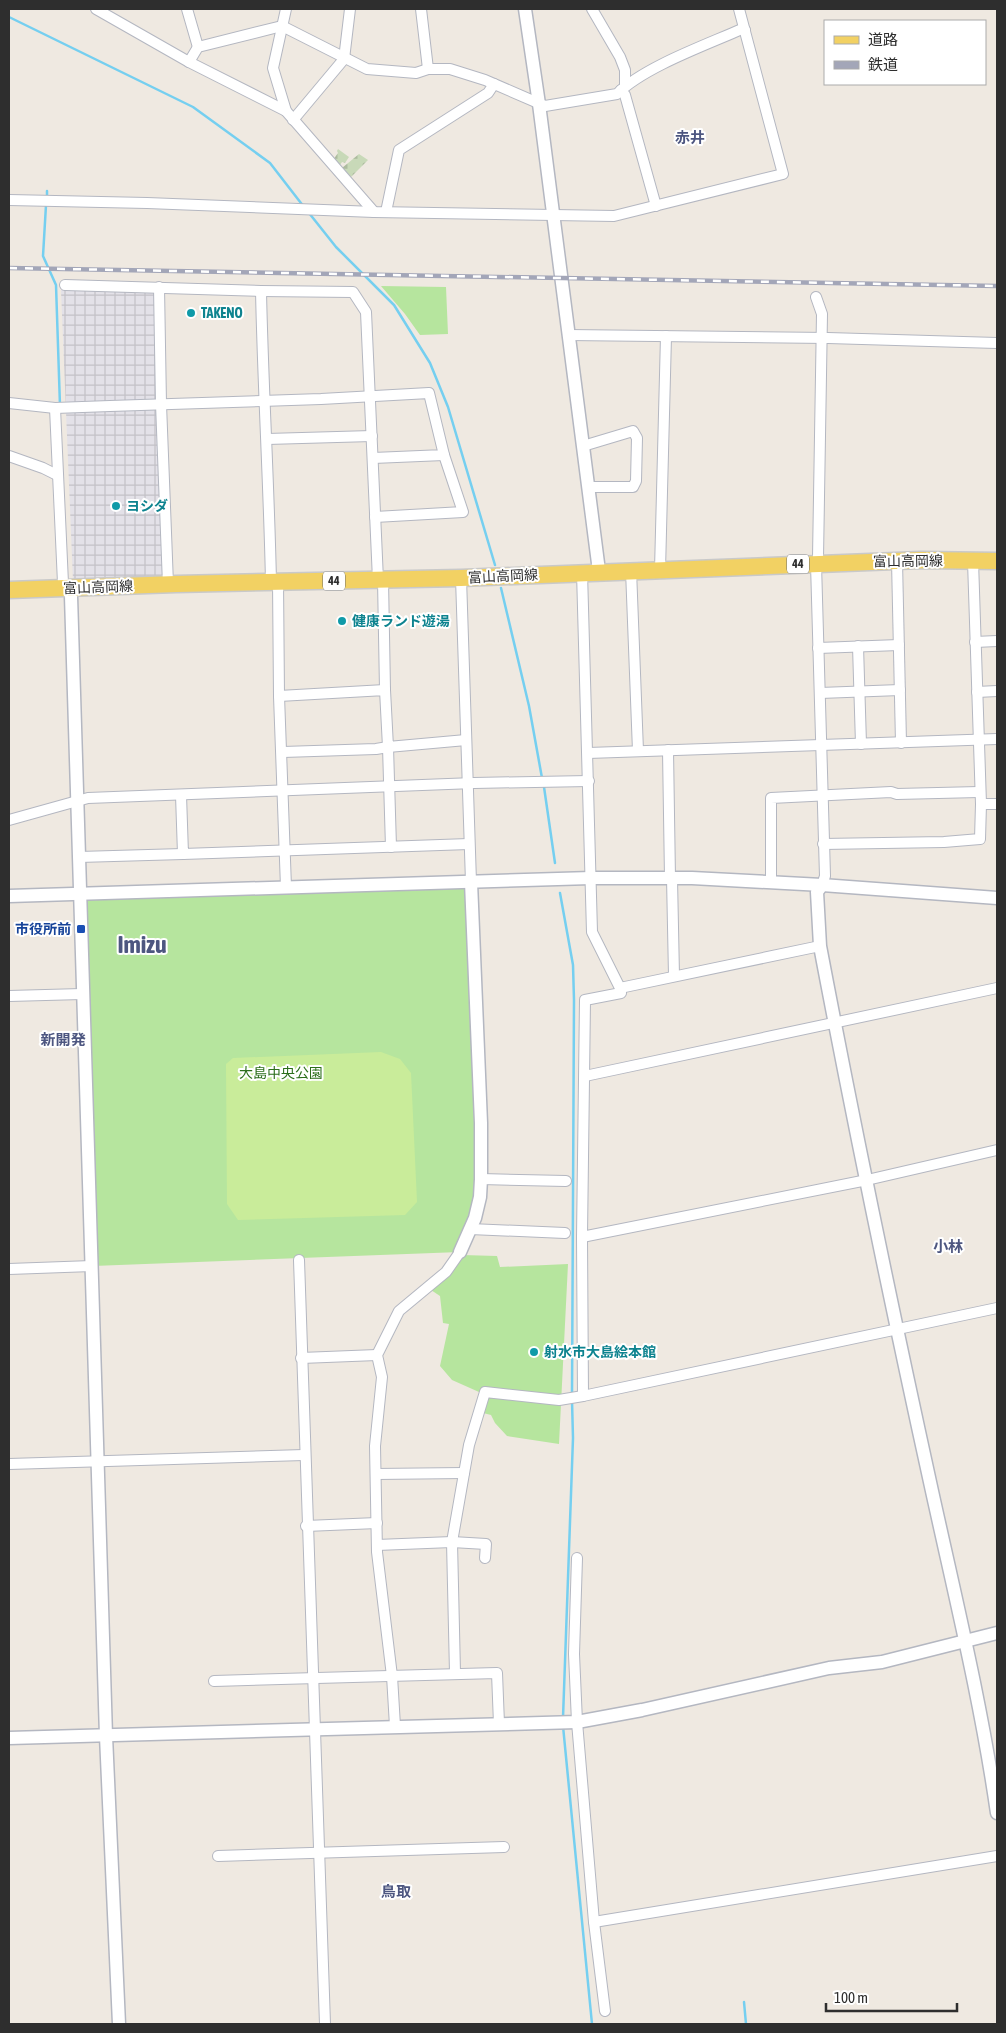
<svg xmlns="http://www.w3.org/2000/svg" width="1006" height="2033" font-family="'Asap Condensed','Noto Sans JP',sans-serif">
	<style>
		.industrial { fill: url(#industrial-grid) }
		.grass { fill: #b6e59e }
		.cemetery { fill: url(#cemetery-stones) }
		.pitch { fill: #c9ec9a }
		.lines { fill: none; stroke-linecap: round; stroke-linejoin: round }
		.stream { stroke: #75cff0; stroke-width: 2.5 }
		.minor-casing { stroke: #b4b7c1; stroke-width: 12 }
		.tertiary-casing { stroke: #b4b7c1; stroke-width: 15 }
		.primary-casing { stroke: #c9c9c9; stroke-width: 19 }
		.minor { stroke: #fff; stroke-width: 10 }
		.tertiary { stroke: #fff; stroke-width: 12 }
		.primary { stroke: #f2d163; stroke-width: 16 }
		.rail-casing { stroke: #a3a6b8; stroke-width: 4.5 }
		.rail { stroke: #fff; stroke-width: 2.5; stroke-dasharray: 8; stroke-linecap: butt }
		.culture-dot { fill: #0f9aa8; stroke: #fff; stroke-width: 2 }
		.transit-dot { fill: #1a4fb4; stroke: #fff; stroke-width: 2 }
		.labels { text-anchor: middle; stroke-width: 4; stroke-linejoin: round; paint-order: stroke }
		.shield { fill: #fff; stroke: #6d6d6d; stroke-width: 1 }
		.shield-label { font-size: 12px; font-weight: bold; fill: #2e2e2e }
		.culture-label { font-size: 14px; font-weight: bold; fill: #0d838f; stroke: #fff; text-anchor: start }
		.street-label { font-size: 14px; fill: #2e2e2e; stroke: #fff }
		.transit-label { font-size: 14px; font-weight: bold; fill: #164399; stroke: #fff; text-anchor: end }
		.park-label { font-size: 14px; fill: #2c6e1b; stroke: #fff }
		.neighbourhood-label { font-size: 15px; font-weight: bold; fill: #4d5680; stroke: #fff }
		.town-label { font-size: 24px; font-weight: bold; fill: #4d5680; stroke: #fff }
	</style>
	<defs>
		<pattern id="industrial-grid" width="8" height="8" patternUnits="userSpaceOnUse" patternTransform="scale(1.25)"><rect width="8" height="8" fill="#e3e1e8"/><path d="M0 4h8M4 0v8" fill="none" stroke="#c3c1c7"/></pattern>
		<pattern id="cemetery-stones" width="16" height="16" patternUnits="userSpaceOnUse" patternTransform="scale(1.25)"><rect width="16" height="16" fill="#c8d9b8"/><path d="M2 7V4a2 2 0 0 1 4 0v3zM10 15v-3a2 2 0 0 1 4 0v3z" fill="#acbb9e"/></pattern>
	</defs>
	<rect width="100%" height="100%" fill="#efe9e1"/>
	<path class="industrial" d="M 61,290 L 155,293 L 165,578 L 73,581 Z"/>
	<g class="grass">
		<path d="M 381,286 L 446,287 L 448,334 L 420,335 L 405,314 Z"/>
		<path d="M 470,883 L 479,1197 L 460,1252 L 93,1266 L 81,894 Z"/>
		<path d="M 462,1255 L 497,1256 L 500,1267 L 568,1264 L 559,1444 L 507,1436 L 495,1423 L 491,1415 L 483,1413 L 488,1396 L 452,1380 L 440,1366 L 449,1324 L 443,1323 L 440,1296 L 431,1290 Z"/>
	</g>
	<g class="cemetery">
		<path d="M 338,149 L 349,157 L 345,163 L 342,162 L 340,165 L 333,160 L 338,153 L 337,151 Z"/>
		<path d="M 359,154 L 368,160 L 350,178 L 342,168 Z"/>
	</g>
	<path class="pitch" d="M 381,1052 L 400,1059 L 411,1073 L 417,1202 L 405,1215 L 238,1220 L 227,1204 L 226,1064 L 233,1058 Z"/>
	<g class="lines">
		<g class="stream">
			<path d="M 9,17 L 193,107 L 270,163 L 304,207"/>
			<path d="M 47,199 L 47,191"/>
			<path d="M 46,205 L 43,256 L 56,285 L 60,406"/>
			<path d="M 309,213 L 336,247 L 394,305 L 430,363 L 448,407 L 495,565"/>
			<path d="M 501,588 L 529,706 L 542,778"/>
			<path d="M 544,787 L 555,863"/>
			<path d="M 560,893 L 573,965 L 574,1000 L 572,1395"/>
			<path d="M 563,1718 L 573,1438 L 572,1401"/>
			<path d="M 563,1726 L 592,2024"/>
			<path d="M 744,2002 L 746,2024"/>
		</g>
		<defs>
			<g id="minor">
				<path d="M 96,9 L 189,62 L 286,111 L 374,212"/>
				<path d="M 187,9 L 198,47"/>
				<path d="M 286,9 L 273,68 L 286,111"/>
				<path d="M 421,9 L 428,69"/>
				<path d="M 592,9 L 620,57 L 625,70 L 625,85"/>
				<path d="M 189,62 L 198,47 L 282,26 L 367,69 L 416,73 L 428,69 L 450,69 L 485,80 L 545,106 L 617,94 C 644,67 706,45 742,29 L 745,30"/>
				<path d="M 621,90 L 625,95 L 656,206"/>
				<path d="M 293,120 L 344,59 L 350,9"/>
				<path d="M 9,200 L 147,203 L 374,212 L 614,216 L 783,174 L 739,9"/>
				<path d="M 386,212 L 399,150 L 488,93 L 494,84"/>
				<path d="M 65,285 L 261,291 L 353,292 L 366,312 L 378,580"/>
				<path d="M 159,287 L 161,404 L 168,584"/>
				<path d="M 261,291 C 263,388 269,485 271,582"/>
				<path d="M 816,297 L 822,314 L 818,558 L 816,564 L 825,876 L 822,885"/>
				<path d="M 568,335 L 828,338 L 997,343"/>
				<path d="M 9,403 L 55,408 L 110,406 L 321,399 L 429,393 L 444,455 L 373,458"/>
				<path d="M 55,408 L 63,583 L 68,588"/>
				<path d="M 267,439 L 372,436"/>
				<path d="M 583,446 L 633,431 L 637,438 L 636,481 L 633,487 L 588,487"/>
				<path d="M 9,456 L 43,468 L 57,475"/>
				<path d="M 375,517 L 463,512 L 444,455"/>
				<path d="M 897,561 L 901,743"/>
				<path d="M 631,570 L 638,751"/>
				<path d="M 660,570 L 666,336"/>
				<path d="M 582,572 L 592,932 L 620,988 L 820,946"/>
				<path d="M 461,578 L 471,882"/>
				<path d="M 383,580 L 385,690"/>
				<path d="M 278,581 L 279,696 L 286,887"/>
				<path d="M 975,642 L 997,641"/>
				<path d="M 858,646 L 861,744"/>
				<path d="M 818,648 L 899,645"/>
				<path d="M 977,692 L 997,691"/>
				<path d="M 820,693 L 900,690"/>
				<path d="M 279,696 L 385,690 L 388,747 L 466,740"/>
				<path d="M 668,750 L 670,878"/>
				<path d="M 283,752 L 376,749 L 388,747 L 391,847"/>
				<path d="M 588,753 L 997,739"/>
				<path d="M 181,795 L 183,854 L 469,844"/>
				<path d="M 981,804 L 997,804"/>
				<path d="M 9,820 L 88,798 L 474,783 L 589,781"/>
				<path d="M 823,844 L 944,842 L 980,839 L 981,804 L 973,561"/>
				<path d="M 79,857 L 183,854"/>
				<path d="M 672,878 L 674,976"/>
				<path d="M 771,882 L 771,798 L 891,792 L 897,794 L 979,792"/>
				<path d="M 621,993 L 585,1000 L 582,1237 L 867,1180 L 997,1150"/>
				<path d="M 9,996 L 82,994"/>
				<path d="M 585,1076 L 997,988"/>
				<path d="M 481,1179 L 566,1181"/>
				<path d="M 470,1229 L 565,1233"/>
				<path d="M 582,1237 L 583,1396"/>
				<path d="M 299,1260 L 325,2024"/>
				<path d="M 9,1269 L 92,1266"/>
				<path d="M 301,1358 L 377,1355"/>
				<path d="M 9,1464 L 304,1455"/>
				<path d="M 376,1474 L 464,1473"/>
				<path d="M 306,1526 L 377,1523"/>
				<path d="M 377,1545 L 452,1542 L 486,1544 L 485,1558"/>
				<path d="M 577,1558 L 574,1654 L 577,1722 L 594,1922 L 605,2011"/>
				<path d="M 455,1673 L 452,1542 L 469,1445 L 485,1392 L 559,1400 L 583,1396 L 997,1308"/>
				<path d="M 214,1681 L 497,1673 L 499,1724"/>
				<path d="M 395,1726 L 392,1676 L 377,1552 L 375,1446 L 382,1377 L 377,1355 L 399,1311 L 446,1272 L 460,1252"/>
				<path d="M 218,1856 L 504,1847"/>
				<path d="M 594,1922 L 997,1856"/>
			</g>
			<g id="tertiary">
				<path d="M 525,9 L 539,104 L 599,571"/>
				<path d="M 68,588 L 71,596 L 106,1736 L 119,2024"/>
				<path d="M 822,885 L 817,892 L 820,946 C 854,1125 891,1304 930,1482 C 954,1592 981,1701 997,1813"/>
				<path d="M 9,896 L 591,878 L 692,878 L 822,885 L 997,898"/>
				<path d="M 460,1252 L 475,1218 L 480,1197 L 481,1179 L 481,1123 L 471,882"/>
				<path d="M 9,1738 L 577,1722 L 642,1710 L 829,1668 L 882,1662 L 997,1633"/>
			</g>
			<path id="primary" d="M 9,590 L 176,584 L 461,578 L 921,560 L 997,561"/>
		</defs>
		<use href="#minor" class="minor-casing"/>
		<use href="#tertiary" class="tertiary-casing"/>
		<use href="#primary" class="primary-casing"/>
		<use href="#minor" class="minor"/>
		<use href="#tertiary" class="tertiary"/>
		<use href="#primary" class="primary"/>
		<defs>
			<path id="rail" d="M 9,268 L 997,286"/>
		</defs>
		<use href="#rail" class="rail-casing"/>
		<use href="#rail" class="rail"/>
	</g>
	<g class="culture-dot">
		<circle cx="191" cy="313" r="5"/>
		<circle cx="116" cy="506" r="5"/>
		<circle cx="342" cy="621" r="5"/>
		<circle cx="534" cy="1352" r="5"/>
	</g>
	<rect class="transit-dot" x="76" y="924" width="10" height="10" rx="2.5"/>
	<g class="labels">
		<g class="shield">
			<rect x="787" y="554.5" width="22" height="19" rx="4"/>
			<rect x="323" y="571.5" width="22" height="19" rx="4"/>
		</g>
		<g class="shield-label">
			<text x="798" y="568">44</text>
			<text x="334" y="585">44</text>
		</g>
		<g class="culture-label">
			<text x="201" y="318">TAKENO</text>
			<text x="126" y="511">ヨシダ</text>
			<text x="352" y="626">健康ランド遊湯</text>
			<text x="544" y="1357">射水市大島絵本館</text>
		</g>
		<g class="street-label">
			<text transform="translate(908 561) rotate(-1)" y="5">富山高岡線</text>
			<text transform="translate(503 576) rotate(-3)" y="5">富山高岡線</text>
			<text transform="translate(98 587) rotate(-2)" y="5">富山高岡線</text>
		</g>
		<g class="transit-label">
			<text x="71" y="934">市役所前</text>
		</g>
		<g class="park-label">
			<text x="281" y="1078">大島中央公園</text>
		</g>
		<g class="neighbourhood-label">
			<text x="690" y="143">赤井</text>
			<text x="63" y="1045">新開発</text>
			<text x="948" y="1252">小林</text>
			<text x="396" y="1897">鳥取</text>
		</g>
		<g class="town-label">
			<text x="142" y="953">Imizu</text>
		</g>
	</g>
	<rect width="1006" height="2033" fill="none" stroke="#2e2e2e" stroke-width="20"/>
	<rect x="824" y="20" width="162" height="65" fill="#ffffff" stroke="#ababab"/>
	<rect x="834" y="36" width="25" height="8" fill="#f2d163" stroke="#ababab"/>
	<text x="868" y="45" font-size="15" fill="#2e2e2e">道路</text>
	<rect x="834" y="61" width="25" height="8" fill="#a3a6b8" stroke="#ababab"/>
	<text x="868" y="70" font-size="15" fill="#2e2e2e">鉄道</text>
	<path d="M826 2003v8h131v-8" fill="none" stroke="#2e2e2e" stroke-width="2.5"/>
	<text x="834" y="2003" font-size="15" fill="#2e2e2e" stroke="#ffffff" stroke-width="4" paint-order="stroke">100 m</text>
</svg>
